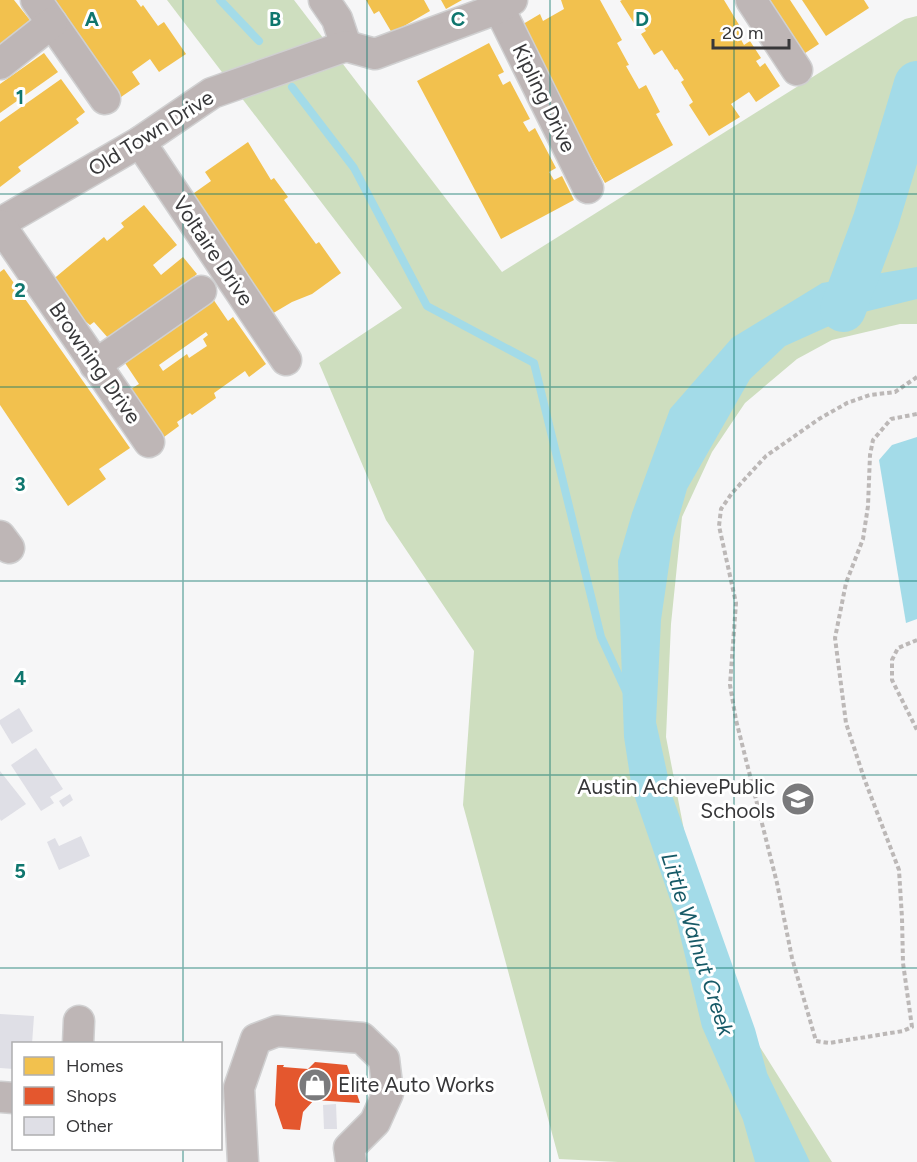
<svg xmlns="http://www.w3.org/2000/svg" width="917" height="1162" font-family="Figtree,sans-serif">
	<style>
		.forest { fill: #cedebf }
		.water { fill: #a3dbe8 }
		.homes { fill: #f2c14e; fill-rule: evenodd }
		.shops { fill: #e4572e }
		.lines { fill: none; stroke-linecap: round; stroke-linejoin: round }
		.stream { stroke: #a3dbe8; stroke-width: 8 }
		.river { stroke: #a3dbe8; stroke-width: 46 }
		.building { fill: #dfdfe6 }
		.minor-casing { stroke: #d0d0d1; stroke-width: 33 }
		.path { stroke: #bcb8b7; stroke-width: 4; stroke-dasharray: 4.5 3; stroke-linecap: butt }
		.minor { stroke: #beb6b6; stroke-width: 30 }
		.grid { fill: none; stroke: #0f766e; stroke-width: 1.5; stroke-opacity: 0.55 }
		.labels { text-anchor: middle; stroke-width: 6; stroke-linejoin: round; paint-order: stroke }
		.street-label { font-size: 21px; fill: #373739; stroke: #fff }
		.poi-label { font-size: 21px; fill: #373739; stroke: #fff; text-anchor: end }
		.water-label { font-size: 22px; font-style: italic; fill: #175a67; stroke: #fff }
		.grid-label { font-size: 20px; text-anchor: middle; font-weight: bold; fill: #0f766e; stroke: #fff; stroke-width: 6; stroke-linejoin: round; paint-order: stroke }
	</style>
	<rect width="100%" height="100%" fill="#f6f6f7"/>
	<path class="forest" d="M 167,0 L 294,0 L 502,272 L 905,19 L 917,16 L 917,324 L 900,324 L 832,340 L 797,359 L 745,403 L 712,452 L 682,517 L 671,624 L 666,737 L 690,861 L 753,1036 L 832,1162 L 618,1162 L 559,1159 L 463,805 L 474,651 L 386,520 L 319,363 L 402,308 Z"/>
	<g class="water">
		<path d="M 917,267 L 917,299 L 856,314 L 785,346 L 750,379 L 687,489 L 673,538 L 661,620 L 656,722 L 672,795 L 755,1029 L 767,1073 L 810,1162 L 755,1162 L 743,1120 L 702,1027 L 675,914 L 632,789 L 624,737 L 618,561 L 632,513 L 670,409 L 732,338 L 822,283 Z"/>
		<path d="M 917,437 L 917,619 L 906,623 L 879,460 L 892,445 Z"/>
	</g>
	<g class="homes">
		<path d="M 0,0 L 14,0 L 33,24 L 0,49 Z"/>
		<path d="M 55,0 L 136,0 L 141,7 L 143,5 L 158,26 L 164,22 L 186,54 L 159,72 L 150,59 L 132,72 L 140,84 L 121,97 Z"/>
		<path d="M 366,0 L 424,0 L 430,11 L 392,33 L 379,11 L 374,14 Z"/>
		<path d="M 441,0 L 462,0 L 446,9 Z"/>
		<path d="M 561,0 L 600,0 L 622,40 L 617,43 L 629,65 L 626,66 L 639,89 L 646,85 L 660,112 L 656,114 L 673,145 L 605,183 L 518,27 L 540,14 L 543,21 L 564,9 Z"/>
		<path d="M 622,0 L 724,0 L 744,33 L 739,36 L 744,45 L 750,41 L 761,58 L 756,61 L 760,67 L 765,63 L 780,86 L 756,102 L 749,92 L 731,104 L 740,117 L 709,136 L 689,105 L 693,102 L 681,82 L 684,80 L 677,69 L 675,70 L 662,50 L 654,55 L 641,34 L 646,31 L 642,25 L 637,28 L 620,1 Z"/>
		<path d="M 762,0 L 790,0 L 819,44 L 799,57 Z"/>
		<path d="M 802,0 L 864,0 L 869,8 L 826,36 Z"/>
		<path d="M 489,43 L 504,72 L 498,75 L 503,85 L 510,81 L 530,119 L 523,122 L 529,132 L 535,128 L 556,168 L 549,172 L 554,180 L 562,176 L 574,200 L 501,239 L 417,81 Z"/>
		<path d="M 44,53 L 58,72 L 0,113 L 0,84 Z"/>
		<path d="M 61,79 L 85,112 L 76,119 L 79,123 L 18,167 L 21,171 L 0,187 L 0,122 Z"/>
		<path d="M 248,142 L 271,180 L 274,178 L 288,197 L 284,200 L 316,244 L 319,242 L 341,273 L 312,294 L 292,302 L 270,315 L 187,198 L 211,181 L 205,172 Z"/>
		<path d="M 144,205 L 177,245 L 153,265 L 161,275 L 183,257 L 197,274 L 154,309 L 152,306 L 109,339 L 94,322 L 90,325 L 84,320 L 51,281 L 104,237 L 107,241 L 124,227 L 121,223 Z"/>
		<path d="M 4,269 L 130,448 L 99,469 L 106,479 L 68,506 L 0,405 L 0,272 Z"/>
		<path d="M 213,299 L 228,321 L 233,317 L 266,364 L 249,377 L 245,371 L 214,393 L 216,398 L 192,415 L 190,413 L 177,422 L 179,426 L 164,437 L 131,389 L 139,384 L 123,360 ZM 206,332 L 208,335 L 203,339 L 207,346 L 189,358 L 187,354 L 163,371 L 159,365 Z"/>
	</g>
	<path class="shops" d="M 315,1062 L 347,1065 L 360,1103 L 314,1100 L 303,1112 L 300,1130 L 283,1129 L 275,1105 L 277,1065 L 284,1065 L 283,1067 L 308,1069 Z"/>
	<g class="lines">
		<g class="stream">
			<path d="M 220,0 L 259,41"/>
			<path d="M 292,87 L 354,168 L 427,306 L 534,363 L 601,637 L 626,691"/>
		</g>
		<path class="river" d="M 843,309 L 876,220 L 917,84"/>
	</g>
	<g class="building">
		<path d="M 19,708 L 33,731 L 12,744 L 0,724 L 0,720 Z"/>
		<path d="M 36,748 L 63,789 L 50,797 L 54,803 L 41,811 L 11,765 Z"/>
		<path d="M 0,771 L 26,804 L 1,821 L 0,819 Z"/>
		<path d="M 70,794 L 73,800 L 63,807 L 59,801 Z"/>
		<path d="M 81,836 L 90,856 L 59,870 L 47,842 L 55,838 L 59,846 Z"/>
		<path d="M 0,1014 L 34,1016 L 32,1044 L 14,1044 L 14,1069 L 0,1068 Z"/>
		<path d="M 336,1104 L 337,1129 L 324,1129 L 323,1105 Z"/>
	</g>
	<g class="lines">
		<defs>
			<g id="minor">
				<path d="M 36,0 L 105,99"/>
				<path d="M 324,0 L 337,19 L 346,46"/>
				<path d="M 495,0 L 588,188"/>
				<path d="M 751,0 L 797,70"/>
				<path d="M 0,64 L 52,23"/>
				<path d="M 140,142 L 286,360"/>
				<path d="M 0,223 L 140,142 L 212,93 L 346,46 L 375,54 L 499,8 L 512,0"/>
				<path d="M 0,225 L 149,442"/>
				<path d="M 95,365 L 201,291"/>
				<path d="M 0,536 L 9,548"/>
				<path d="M 78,1044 L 79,1021"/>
				<path d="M 0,1097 L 14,1098"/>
				<path d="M 243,1162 L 239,1088 L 256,1039 L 277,1031 L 362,1038 L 384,1059 L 388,1093 L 375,1122 L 349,1148 L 351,1162"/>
			</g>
		</defs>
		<use href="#minor" class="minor-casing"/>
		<g class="path">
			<path d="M 917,377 L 895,392 L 870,395 L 847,403 L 819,419 L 766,456 L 732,493 L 721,509 L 719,526 L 736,603 L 730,685 L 736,720 L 777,883 L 792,958 L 816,1041 L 829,1043 L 903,1031 L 912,1027 L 903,963 L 902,918 L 899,870 L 864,778 L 846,723 L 835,638 L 846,583 L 863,539 L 868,506 L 870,455 L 873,440 L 891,419 L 917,414"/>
			<path d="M 917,640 L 898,648 L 892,660 L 892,680 L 917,730"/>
		</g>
		<use href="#minor" class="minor"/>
	</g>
	<path class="grid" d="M 183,0 L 183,1044M 367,0 L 367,1162M 550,0 L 550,1162M 734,0 L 734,1162M 0,194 L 917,194M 0,387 L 917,387M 0,581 L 917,581M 0,775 L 917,775M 0,968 L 917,968M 183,1148 L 183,1162"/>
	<defs>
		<symbol id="school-disc" viewBox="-11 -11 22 22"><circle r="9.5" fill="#7a7a7c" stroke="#fff"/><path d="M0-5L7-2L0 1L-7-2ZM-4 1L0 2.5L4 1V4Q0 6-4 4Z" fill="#fff"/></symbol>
		<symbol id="shop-disc" viewBox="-11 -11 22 22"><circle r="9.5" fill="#7a7a7c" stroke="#fff"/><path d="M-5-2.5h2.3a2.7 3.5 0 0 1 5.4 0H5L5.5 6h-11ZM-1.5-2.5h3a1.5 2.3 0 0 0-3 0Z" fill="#fff"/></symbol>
	</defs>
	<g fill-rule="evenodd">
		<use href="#school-disc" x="779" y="780" width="38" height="38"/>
		<use href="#shop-disc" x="296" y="1066" width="38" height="38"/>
	</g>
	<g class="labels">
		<g class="street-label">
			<text transform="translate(544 98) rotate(64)" y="7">Kipling Drive</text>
			<text transform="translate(151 133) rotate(-32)" y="7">Old Town Drive</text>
			<text transform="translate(213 251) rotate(56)" y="7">Voltaire Drive</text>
			<text transform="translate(95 363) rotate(55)" y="7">Browning Drive</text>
		</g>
		<g class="poi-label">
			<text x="775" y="794">Austin AchievePublic<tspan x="775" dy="24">Schools</tspan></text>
			<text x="338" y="1092" text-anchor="start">Elite Auto Works</text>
		</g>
		<g class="water-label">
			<text transform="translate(698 944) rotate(72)" y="8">Little Walnut Creek</text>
		</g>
	</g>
	<g class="grid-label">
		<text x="92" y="26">A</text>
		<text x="275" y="26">B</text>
		<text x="458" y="26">C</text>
		<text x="642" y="26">D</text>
		<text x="20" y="104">1</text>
		<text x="20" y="297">2</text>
		<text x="20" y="491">3</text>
		<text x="20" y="685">4</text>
		<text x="20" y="878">5</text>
	</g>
	<rect x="12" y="1042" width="210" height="108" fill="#ffffff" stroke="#afafb0" stroke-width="1.5"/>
	<rect x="24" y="1057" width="30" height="18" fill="#f2c14e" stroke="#afafb0" stroke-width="1.5"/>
	<text x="66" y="1072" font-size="18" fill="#373739">Homes</text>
	<rect x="24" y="1087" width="30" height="18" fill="#e4572e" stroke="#afafb0" stroke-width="1.5"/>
	<text x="66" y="1102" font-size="18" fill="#373739">Shops</text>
	<rect x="24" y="1117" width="30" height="18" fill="#dfdfe6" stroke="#afafb0" stroke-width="1.5"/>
	<text x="66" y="1132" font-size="18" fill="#373739">Other</text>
	<path d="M713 39v9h76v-9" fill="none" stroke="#373739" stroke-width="3"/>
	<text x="722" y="39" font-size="18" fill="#373739" stroke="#ffffff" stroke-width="4.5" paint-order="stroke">20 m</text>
</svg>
